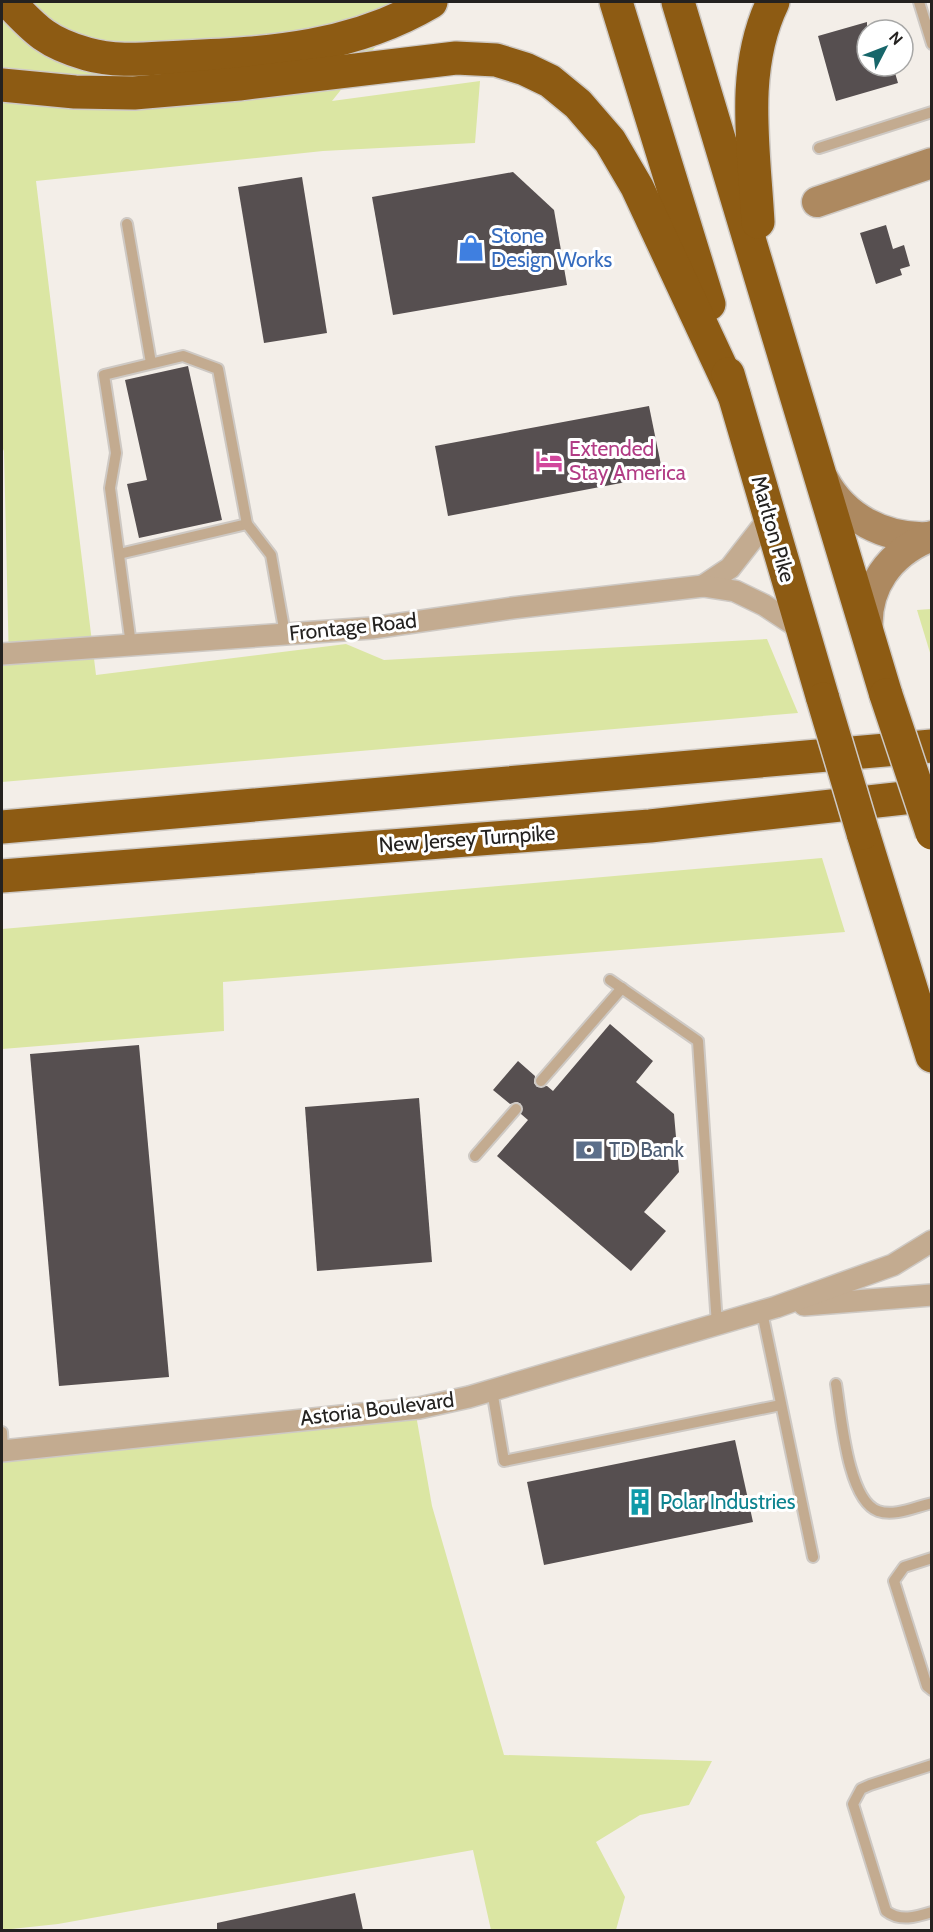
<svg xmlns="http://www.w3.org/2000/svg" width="933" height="1932" font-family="Cabin,sans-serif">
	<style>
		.green { fill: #dbe6a3 }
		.building { fill: #564f50 }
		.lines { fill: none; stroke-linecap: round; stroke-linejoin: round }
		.lane-casing { stroke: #cec9c4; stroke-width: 14 }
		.street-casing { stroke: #cec9c4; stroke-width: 24 }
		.secondary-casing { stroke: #cec9c4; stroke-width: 33 }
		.highway-casing { stroke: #cec9c4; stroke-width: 36 }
		.lane { stroke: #c3ab90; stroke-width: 10 }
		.street { stroke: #c3ab90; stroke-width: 21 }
		.secondary { stroke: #ad8960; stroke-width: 30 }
		.highway { stroke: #8d5b13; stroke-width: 33 }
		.highway-bridge-casing { stroke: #cec9c4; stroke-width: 36; stroke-linecap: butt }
		.highway-bridge { stroke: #8d5b13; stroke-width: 33 }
		.labels { text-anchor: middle; stroke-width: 6; stroke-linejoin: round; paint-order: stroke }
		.shop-label { font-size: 21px; fill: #366cbe; stroke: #fff; text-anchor: start }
		.hotel-label { font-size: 21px; fill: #b23c85; stroke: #fff; text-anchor: start }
		.street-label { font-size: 21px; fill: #242220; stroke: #fff }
		.service-label { font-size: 21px; fill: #4e5e75; stroke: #fff; text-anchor: start }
		.culture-label { font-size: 21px; fill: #0d838f; stroke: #fff; text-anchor: start }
	</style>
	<rect width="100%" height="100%" fill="#f3eee8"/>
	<g class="green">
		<path d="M 2,2 L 411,2 L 332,101 L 480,81 L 475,143 L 323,151 L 36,181 L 96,675 L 346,644 L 384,660 L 767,639 L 798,713 L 2,782 L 2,666 L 9,665 L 4,451 L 2,447 Z"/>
		<path d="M 931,609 L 932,609 L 931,656 L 917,610 Z"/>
		<path d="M 822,858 L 845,932 L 223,982 L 224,1031 L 2,1049 L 2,929 Z"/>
		<path d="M 416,1415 L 432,1506 L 504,1755 L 712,1761 L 689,1805 L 640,1815 L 596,1842 L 625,1897 L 616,1930 L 491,1930 L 473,1850 L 58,1924 L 2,1930 L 2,1460 Z"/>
	</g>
	<g class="building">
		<path d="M 867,22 L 867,66 L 893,66 L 898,83 L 836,101 L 818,36 Z"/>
		<path d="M 513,172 L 554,210 L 567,285 L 393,315 L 372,197 Z"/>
		<path d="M 302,177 L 327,333 L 264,343 L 238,187 Z"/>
		<path d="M 886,225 L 893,249 L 904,245 L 910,266 L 900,269 L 902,275 L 876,284 L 860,233 Z"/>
		<path d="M 188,366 L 222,520 L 139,538 L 127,484 L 147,480 L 125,380 Z"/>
		<path d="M 649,406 L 663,475 L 448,516 L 435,446 Z"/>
		<path d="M 610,1024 L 653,1061 L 636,1082 L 674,1114 L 679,1172 L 644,1212 L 666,1231 L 631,1271 L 497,1156 L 528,1120 L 521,1114 L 521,1104 L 517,1102 L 510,1104 L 493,1090 L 518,1061 L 535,1076 L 534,1083 L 537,1087 L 547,1086 L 553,1091 Z"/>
		<path d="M 139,1045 L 169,1377 L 59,1386 L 30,1054 Z"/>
		<path d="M 419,1098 L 432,1262 L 317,1271 L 305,1107 Z"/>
		<path d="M 735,1440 L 753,1522 L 544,1565 L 527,1482 Z"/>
		<path d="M 355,1893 L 363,1930 L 217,1930 L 217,1923 Z"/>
	</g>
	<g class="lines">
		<defs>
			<g id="lane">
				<path d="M 919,2 L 932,44"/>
				<path d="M 819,148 L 932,112"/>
				<path d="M 127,224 L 151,363"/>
				<path d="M 119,554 L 247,524"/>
				<path d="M 131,645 L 110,488 L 116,453 L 104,375 L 183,356 L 218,369 L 247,524 L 271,555 L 285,634"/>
				<path d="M 610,980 L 698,1041 L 717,1325"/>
				<path d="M 541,1081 L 622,988"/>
				<path d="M 475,1156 L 516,1109"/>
				<path d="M 762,1312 L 813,1557"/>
				<path d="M 836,1384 C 841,1413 847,1500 878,1511 C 894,1517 915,1507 932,1503"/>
				<path d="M 492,1390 L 504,1461 L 781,1405"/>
				<path d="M 2,1432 L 3,1451"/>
				<path d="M 932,1558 L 904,1567 L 894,1581 L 927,1686 L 932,1690"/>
				<path d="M 932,1765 L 870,1785 L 861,1789 L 853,1804 L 886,1911 C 900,1922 916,1917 932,1912"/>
			</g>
			<g id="street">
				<path d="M 703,586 L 730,568 L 769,518"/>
				<path d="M 2,654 L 372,628 L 512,608 L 703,586 L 735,591 L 764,605 L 802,630"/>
				<path d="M 804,1305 L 932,1295"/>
				<path d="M 2,1451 L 419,1408 L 469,1397 L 776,1307 L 893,1265 L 932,1241"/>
			</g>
			<g id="secondary">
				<path d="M 817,202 L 932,163"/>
				<path d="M 824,480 C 844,518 885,539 928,537"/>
				<path d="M 868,633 C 864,587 890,552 932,536"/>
			</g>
			<g id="highway">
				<path d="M 9,2 C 36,31 48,43 87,54 C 118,63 152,58 183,57 C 272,53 353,48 431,2"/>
				<path d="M 616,2 L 709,304"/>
				<path d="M 678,2 L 886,695"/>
				<path d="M 2,85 L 75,92 L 134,93 L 239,84 L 456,58 L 496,60 L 525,69 L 550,81 L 578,104 L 610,141 L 637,187 L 734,395"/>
				<path d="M 758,222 C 754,148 740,70 773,2"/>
				<path d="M 728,374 L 823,699"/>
				<path d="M 2,827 L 932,746"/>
				<path d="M 863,833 L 932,1056"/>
				<path d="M 2,876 L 650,826 L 932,795"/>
			</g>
		</defs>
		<use href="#lane" class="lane-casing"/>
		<use href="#street" class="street-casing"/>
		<use href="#secondary" class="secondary-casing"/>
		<use href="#highway" class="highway-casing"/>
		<use href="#lane" class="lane"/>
		<use href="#street" class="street"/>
		<use href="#secondary" class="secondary"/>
		<use href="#highway" class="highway"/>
		<defs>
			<g id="highway-bridge">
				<path d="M 886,695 L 932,833"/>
				<path d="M 823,699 L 863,833"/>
			</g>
		</defs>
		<use href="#highway-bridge" class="highway-bridge-casing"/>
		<use href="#highway-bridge" class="highway-bridge"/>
	</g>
	<defs>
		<symbol id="shop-bare" viewBox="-9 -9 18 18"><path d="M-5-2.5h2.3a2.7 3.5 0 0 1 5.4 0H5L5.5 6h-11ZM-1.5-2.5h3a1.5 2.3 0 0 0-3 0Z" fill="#3f7fe0" stroke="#fff" stroke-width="2.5" paint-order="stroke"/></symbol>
		<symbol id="hotel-bare" viewBox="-9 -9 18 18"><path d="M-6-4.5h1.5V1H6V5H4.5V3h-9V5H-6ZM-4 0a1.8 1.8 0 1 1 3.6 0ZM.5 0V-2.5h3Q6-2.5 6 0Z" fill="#d1479c" stroke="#fff" stroke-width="2.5" paint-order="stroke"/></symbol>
		<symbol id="bank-bare" viewBox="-9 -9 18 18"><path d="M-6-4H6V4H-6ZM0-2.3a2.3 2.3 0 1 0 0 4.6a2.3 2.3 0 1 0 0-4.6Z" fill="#5c6f8a" stroke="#fff" stroke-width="2.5" paint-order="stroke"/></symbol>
		<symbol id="building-bare" viewBox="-9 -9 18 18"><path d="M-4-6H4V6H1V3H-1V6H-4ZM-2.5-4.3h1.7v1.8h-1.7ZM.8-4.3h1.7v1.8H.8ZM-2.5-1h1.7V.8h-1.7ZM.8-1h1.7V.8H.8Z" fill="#0f9aa8" stroke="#fff" stroke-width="2.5" paint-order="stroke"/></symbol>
	</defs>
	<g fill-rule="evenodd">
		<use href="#shop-bare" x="452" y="229" width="38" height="38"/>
		<use href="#hotel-bare" x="530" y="442" width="38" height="38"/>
		<use href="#bank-bare" x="570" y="1131" width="38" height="38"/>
		<use href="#building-bare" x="621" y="1483" width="38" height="38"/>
	</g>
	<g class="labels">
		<g class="shop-label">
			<text x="491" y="243">Stone<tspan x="491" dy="24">Design Works</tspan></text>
		</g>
		<g class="hotel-label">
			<text x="569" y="456">Extended<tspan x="569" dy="24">Stay America</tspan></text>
		</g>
		<g class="street-label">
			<text transform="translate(773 529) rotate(74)" y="7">Marlton Pike</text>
			<text transform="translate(353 627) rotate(-6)" y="7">Frontage Road</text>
			<text transform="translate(467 839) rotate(-4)" y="7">New Jersey Turnpike</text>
			<text transform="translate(377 1409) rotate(-7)" y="7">Astoria Boulevard</text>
		</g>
		<g class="service-label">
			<text x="609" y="1157">TD Bank</text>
		</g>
		<g class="culture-label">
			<text x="660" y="1509">Polar Industries</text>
		</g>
	</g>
	<rect width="933" height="1932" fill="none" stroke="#242220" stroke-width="6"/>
	<g transform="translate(885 48) rotate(48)"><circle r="28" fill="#ffffff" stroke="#a7a7a6" stroke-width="1.5"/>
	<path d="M0-4.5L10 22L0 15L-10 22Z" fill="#17666a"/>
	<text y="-9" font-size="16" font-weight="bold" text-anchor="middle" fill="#242220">N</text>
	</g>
</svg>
